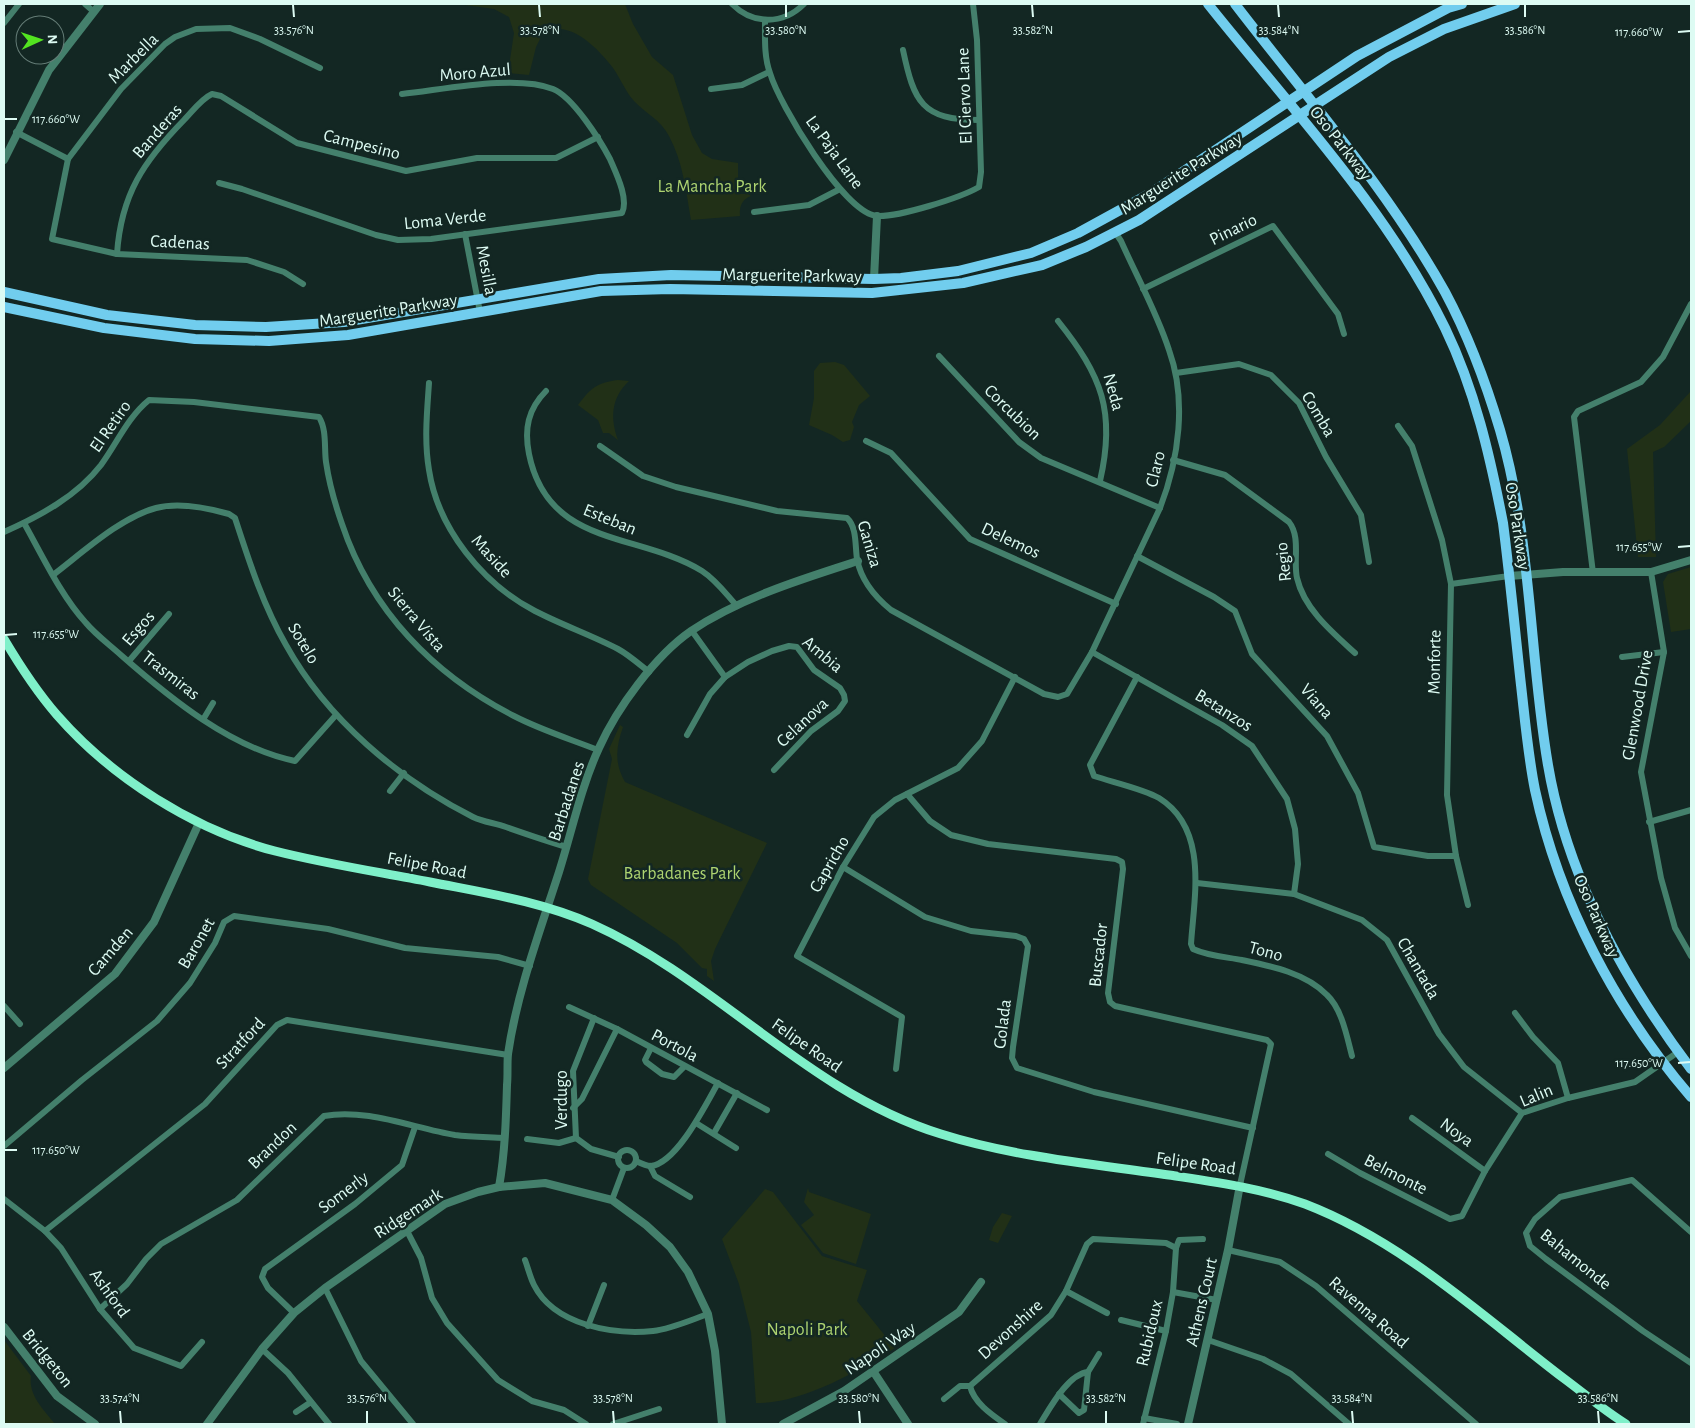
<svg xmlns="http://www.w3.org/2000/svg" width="1695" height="1428" font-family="'Alegreya Sans',sans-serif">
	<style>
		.green { fill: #213017 }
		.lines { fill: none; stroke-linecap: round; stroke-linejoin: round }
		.minor { stroke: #44806c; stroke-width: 6 }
		.tertiary { stroke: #44806c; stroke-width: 8 }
		.secondary { stroke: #7ff0c9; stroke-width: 9 }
		.primary { stroke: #71cdee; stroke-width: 10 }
		.ticks { fill: none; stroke: #ddfbf3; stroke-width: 2 }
		.labels { text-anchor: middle; stroke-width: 5; stroke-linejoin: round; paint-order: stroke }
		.street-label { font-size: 18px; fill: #ddfbf3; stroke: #132723 }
		.park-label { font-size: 18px; fill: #add370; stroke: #132723 }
		.ticks-label { font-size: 12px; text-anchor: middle; fill: #ddfbf3; stroke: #132723; stroke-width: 5; stroke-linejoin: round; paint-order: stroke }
	</style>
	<rect width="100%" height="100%" fill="#132723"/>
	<g class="green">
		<path d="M 458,4 L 625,4 L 633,24 L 652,57 L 673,75 L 692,135 L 702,153 L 712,159 L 738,163 L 738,194 L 748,194 L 751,196 C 742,199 739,207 740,216 L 691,220 C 686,191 683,162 669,136 C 661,120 645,113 634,101 C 624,90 619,74 609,63 C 595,45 566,18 543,33 L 536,47 L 529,75 L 508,73 L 514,33 L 509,17 L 494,9 Z"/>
		<path d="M 835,362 L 844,365 L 870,396 L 859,405 L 852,422 L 854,427 L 850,440 L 843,442 L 832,435 L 809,425 L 814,398 L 814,371 L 820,363 Z"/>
		<path d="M 618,380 L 629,381 C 611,398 610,418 618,440 L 609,433 L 603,433 L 598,420 L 578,405 C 591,388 596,383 618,380 Z"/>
		<path d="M 1691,391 L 1691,421 L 1664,447 L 1653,452 L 1656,557 L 1638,557 L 1627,449 L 1660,425 Z"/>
		<path d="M 1691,567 L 1691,629 L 1671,632 L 1663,582 L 1668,574 Z"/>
		<path d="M 620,725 L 623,727 C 616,747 614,763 625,782 L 767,843 L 715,949 L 711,961 L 714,981 L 707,976 L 707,969 L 702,968 L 677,943 L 591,885 L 588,879 L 612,759 L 609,749 Z"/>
		<path d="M 808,1188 L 809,1192 L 871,1214 L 856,1264 L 823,1253 L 801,1225 L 814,1215 L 804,1202 Z"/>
		<path d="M 765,1189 L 773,1192 L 822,1256 L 867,1270 L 857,1301 L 895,1348 C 857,1372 801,1404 756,1403 L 751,1332 L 739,1284 L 722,1239 Z"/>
		<path d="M 1002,1213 L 1012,1216 L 998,1243 L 989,1240 L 993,1227 Z"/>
		<path d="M 4,1340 L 31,1376 C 28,1395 44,1410 55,1424 L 4,1424 Z"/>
	</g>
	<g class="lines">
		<g class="minor">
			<path d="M 85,4 L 93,11"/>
			<path d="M 732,4 C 753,25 783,25 804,4"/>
			<path d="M 765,21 C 765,38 764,57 770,73 C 779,104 844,213 877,216 C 899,217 960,198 979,187 L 981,172 L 977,40 L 973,4"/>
			<path d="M 4,23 L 19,4"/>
			<path d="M 903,50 C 914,102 922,120 979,120"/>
			<path d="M 711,89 L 742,85 L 769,72"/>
			<path d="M 16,132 L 68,159"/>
			<path d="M 219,183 L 242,189 L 376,235 L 398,240 L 431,239 L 622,213 C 629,199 616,173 610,159 C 600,140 573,97 553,89 C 516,74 442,90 402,94"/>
			<path d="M 754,212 L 809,205 L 840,189"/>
			<path d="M 465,234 L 480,312"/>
			<path d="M 117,254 C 121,194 144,161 184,120 C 192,112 201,99 212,94 L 221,96 L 297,143 L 406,171 L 477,158 L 556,158 L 598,137"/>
			<path d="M 303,284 L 284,272 L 247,260 L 117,254 L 52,239 L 68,159 L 121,89 L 165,44 L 175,37 L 196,29 L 230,28 L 260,39 L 320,68"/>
			<path d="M 1143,289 L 1273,226 L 1338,314 L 1344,334"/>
			<path d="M 1058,321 C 1102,376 1116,412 1100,481"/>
			<path d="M 939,356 L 1019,442 L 1041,458 L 1160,508"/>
			<path d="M 1176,373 L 1239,364 L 1271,375 L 1299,403 L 1326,457 L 1361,515 L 1369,562"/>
			<path d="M 429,383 C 427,412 424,441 429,470 C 438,529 483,584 535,611 C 562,625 591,635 618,649 C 629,655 639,664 649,672"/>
			<path d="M 546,391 C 528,409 524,429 529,454 C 548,548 639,532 702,571 C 716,580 726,594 737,606"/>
			<path d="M 1398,426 L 1412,446 L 1442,540 L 1451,584 L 1447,795 L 1456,856 L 1468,905"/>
			<path d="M 866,441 L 891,453 L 970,539 L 1116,604"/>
			<path d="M 600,446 L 643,476 L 676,487 L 777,511 L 847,518 C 857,527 855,546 857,559 C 861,580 875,597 891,610 L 1044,694 L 1058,697 L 1067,694 L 1092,652 L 1160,508 C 1179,459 1187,400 1169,350 C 1157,313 1137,277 1121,241 L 1115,232"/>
			<path d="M 1173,460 L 1225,475 L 1289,522 C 1301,537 1293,561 1297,578 C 1304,609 1333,633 1355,653"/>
			<path d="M 24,523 C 42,555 61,596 86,623 C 96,635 110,645 122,656 C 171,699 231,748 295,761 L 336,715"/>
			<path d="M 4,532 C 40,516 77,496 101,465 C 117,443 128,417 149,400 L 194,402 L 319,417 C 327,430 324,448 326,462 C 329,483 335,504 342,524 C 371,611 434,675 514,716 C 541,730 570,739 598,750"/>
			<path d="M 1137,556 L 1214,597 L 1235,611 L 1252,654 L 1327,736 L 1358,793 L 1374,847 L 1428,856 L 1456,856"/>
			<path d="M 1651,572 L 1664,652 L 1641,772 L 1661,878 L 1675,928 L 1691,956"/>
			<path d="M 1593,573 L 1574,417 L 1578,411 L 1641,382 L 1663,357 L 1691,304"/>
			<path d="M 53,575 C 82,553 121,517 156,508 C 178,502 208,508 229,514 L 235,518 C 249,561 263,605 286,645 C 327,719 398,779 473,817 C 483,822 495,823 506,827 C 526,834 546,841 567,847"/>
			<path d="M 1451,584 L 1509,576"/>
			<path d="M 692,631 L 725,677"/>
			<path d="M 1092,652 L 1222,725 L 1252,746 L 1287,799 L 1295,829 L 1298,864 L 1294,894"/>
			<path d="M 1622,657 L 1664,652"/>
			<path d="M 129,661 L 169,614"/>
			<path d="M 1137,677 L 1090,765 L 1094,776 C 1112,782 1144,789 1159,798 C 1209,829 1194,897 1191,944 L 1193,949 C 1208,956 1226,957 1242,960 C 1271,966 1306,973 1327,995 C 1342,1009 1347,1037 1352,1056"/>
			<path d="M 204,718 L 213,703"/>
			<path d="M 687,735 L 710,694 L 725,677 L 748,662 L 772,651 L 789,646 L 797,647 L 814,670 L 840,688 L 844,695 L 845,701 L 838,711 L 811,731 L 774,770"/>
			<path d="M 390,791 L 404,773"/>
			<path d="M 907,794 L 930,821 L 951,835 L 988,844 L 1116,859 L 1122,862 L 1123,869 L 1108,993 L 1110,1002 L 1115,1006 L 1267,1040 L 1271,1044 L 1240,1185"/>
			<path d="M 1649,822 L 1691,810"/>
			<path d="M 843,867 L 925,917 L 971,931 L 1016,936 L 1024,939 L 1028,946 L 1013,1047 L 1012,1058 L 1017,1068 L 1094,1092 L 1253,1128"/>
			<path d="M 1197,883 L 1294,894 L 1362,920 L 1387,940 L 1439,1034 L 1464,1067 L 1522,1113"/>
			<path d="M 4,1006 L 20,1024"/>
			<path d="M 569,1007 L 617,1029 L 767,1110"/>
			<path d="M 1515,1013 L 1533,1037 L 1558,1063 L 1568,1098"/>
			<path d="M 594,1018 L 573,1071 L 576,1138 L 591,1149 L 619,1157"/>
			<path d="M 651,1048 L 645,1060 L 646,1062 L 662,1074 L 674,1077 L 684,1067"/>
			<path d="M 896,1069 L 902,1017 L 797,956 L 843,867 L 874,817 L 895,800 L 958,768 L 982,741 L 1015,677"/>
			<path d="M 573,1108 L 582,1099 L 617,1029"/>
			<path d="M 1412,1118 L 1485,1171"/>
			<path d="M 696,1123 L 736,1148"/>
			<path d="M 714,1133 L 737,1093"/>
			<path d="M 527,1139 L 559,1143 L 576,1138"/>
			<path d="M 4,1146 L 82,1080 L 157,1021 L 190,983 L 215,943 L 224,922 L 234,916 L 328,929 L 405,948 L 498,957 L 530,966"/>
			<circle cx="627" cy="1159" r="9"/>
			<path d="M 1328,1154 L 1360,1173 L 1450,1219 L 1462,1216 L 1485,1171 L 1522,1113 L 1568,1098 L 1635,1082 L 1678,1052"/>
			<path d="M 636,1161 C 640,1163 646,1166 651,1166 C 677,1163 706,1104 718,1083"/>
			<path d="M 650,1166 L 655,1176 L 690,1197"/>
			<path d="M 4,1199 L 45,1231 L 61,1248 L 100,1309 L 134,1348 L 181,1366 L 202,1342"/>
			<path d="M 612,1200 L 624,1168"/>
			<path d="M 45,1231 L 205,1104 L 277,1025 L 287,1020 L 508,1055"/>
			<path d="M 407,1231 L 421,1258 L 432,1298 L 447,1323 L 498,1380 L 532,1401 L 564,1410 L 586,1424"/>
			<path d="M 1691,1232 L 1632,1180 L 1560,1197 L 1535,1219 L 1526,1233 L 1530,1246 L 1546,1259 L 1643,1331 L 1691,1363"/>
			<path d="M 1176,1248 L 1179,1240 L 1203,1239"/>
			<path d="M 1228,1250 L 1280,1262 L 1316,1286 L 1476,1424"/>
			<path d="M 525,1260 C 528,1268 530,1277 534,1285 C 554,1325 613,1335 653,1331 C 671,1329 691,1320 708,1314"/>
			<path d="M 325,1288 L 361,1361 L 413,1424"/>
			<path d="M 1066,1291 L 1107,1313"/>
			<path d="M 1173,1292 L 1217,1300"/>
			<path d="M 100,1309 L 127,1284 L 146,1259 L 161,1244 L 237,1200 L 324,1116 C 366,1108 413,1128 455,1135 C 471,1137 488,1137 505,1138"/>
			<path d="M 294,1313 L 268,1288 L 262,1277 L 265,1269 L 355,1204 L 402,1165 L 415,1127"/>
			<path d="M 1121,1320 L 1166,1331"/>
			<path d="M 588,1326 L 604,1285"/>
			<path d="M 1208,1340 L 1263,1359 L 1291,1374 L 1349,1424"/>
			<path d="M 262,1349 L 288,1373 L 329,1424"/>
			<path d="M 970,1386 L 1051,1315 L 1066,1291 L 1087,1244 L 1093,1239 L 1166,1243 L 1176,1248"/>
			<path d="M 970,1386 C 974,1403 992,1415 1005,1424"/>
			<path d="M 1059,1394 L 1079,1413 L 1084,1410 L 1088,1372 L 1099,1354"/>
			<path d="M 944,1399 L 960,1386 L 970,1386"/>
			<path d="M 296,1412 L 311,1402"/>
			<path d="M 1144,1418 L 1177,1424"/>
			<path d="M 613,1424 L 659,1409"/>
			<path d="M 1040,1424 C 1050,1408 1068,1374 1088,1372"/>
			<path d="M 1143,1424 L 1166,1331 L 1173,1292 L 1176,1248"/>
		</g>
		<g class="tertiary">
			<path d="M 4,160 L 49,70 L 100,4"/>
			<path d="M 874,279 L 877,216"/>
			<path d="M 1509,576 L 1563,572 L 1651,572 L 1691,560"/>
			<path d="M 4,1068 L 115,974 L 154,922 L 199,823"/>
			<path d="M 499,1187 C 505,1153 506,1119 507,1085 C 508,1075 507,1064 508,1054 C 517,992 540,931 559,872 C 572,831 581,787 599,748 C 617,708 655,656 691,631 C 740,598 802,579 858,561"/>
			<path d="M 4,1327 L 57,1396 L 95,1424"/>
			<path d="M 873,1371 L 908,1424"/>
			<path d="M 207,1424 L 262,1349 L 294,1313 L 325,1288 L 445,1204 L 478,1192 L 499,1187 L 545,1183 L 612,1200 L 646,1225 L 670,1247 L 688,1272 L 708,1314 L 715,1351 L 722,1424"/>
			<path d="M 783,1424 L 844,1391 L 959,1312 L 981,1282"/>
			<path d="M 1188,1424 L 1228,1250 L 1240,1185"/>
		</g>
		<path class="secondary" d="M 4,639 C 20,666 37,692 57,715 C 112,778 194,830 275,851 C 326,864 379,872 430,882 C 485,893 540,901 592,924 C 717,980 808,1093 941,1134 C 1014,1157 1093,1164 1169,1175 C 1215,1182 1261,1188 1305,1204 C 1404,1242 1483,1317 1566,1380 C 1586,1395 1605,1411 1626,1424"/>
		<g class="primary">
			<path d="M 1208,4 C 1290,107 1387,209 1445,328 C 1475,390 1490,456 1503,523 C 1510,577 1515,631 1521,685 C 1525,720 1528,755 1535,790 C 1559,902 1616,1010 1691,1097"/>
			<path d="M 1235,4 C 1307,98 1387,188 1445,292 C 1468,335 1486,383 1500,430 C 1532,539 1529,654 1548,765 C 1567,877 1624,980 1691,1069"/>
			<path d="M 4,292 L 107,315 L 195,325 L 266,327 L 344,322 L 599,279 L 671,275 L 874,279 L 901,278 L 958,271 L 1031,253 L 1078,233 L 1151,193 L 1357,56 L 1448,8 L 1462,4"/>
			<path d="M 4,307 L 104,328 L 195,339 L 269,341 L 348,335 L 601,291 L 670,289 L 872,293 L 963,283 L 1042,265 L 1086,247 L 1139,220 L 1389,57 L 1444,29 L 1515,4"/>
		</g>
	</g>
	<path class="ticks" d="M 293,5 L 294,17M 539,5 L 540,17M 786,5 L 786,17M 1032,5 L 1033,17M 1278,5 L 1279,17M 1525,5 L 1525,17M 1678,32 L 1690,31M 5,119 L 17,119M 1678,547 L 1690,546M 5,635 L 17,634M 1678,1063 L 1690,1062M 5,1150 L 17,1150M 120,1411 L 121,1423M 367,1411 L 367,1423M 613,1411 L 614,1423M 859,1411 L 860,1423M 1106,1411 L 1106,1423M 1352,1411 L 1353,1423M 1598,1411 L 1599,1423"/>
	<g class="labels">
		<g class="street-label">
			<text transform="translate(133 58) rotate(-45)" y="6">Marbella</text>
			<text transform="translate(475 72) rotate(-5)" y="6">Moro Azul</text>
			<text transform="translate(964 96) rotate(-92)" y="6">El Ciervo Lane</text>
			<text transform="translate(157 131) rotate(-49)" y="6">Banderas</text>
			<text transform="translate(1341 143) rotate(52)" y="6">Oso Parkway</text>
			<text transform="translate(362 144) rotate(14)" y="6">Campesino</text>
			<text transform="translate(835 152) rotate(54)" y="6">La Paja Lane</text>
			<text transform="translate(1181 173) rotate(-32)" y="6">Marguerite Parkway</text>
			<text transform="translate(445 219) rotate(-6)" y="6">Loma Verde</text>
			<text transform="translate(1233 229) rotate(-26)" y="6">Pinario</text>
			<text transform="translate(180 242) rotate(3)" y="6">Cadenas</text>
			<text transform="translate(487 270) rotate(79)" y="6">Mesilla</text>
			<text transform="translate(792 275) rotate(1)" y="6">Marguerite Parkway</text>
			<text transform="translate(388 310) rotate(-9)" y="6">Marguerite Parkway</text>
			<text transform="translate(1114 392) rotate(75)" y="6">Neda</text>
			<text transform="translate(1013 412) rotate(44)" y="6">Corcubion</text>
			<text transform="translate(1319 414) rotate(59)" y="6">Comba</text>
			<text transform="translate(110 426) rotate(-55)" y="6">El Retiro</text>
			<text transform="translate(1155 469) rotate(-76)" y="6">Claro</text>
			<text transform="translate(610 519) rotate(22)" y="6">Esteban</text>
			<text transform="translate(1518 526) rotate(81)" y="6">Oso Parkway</text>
			<text transform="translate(1011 540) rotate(25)" y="6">Delemos</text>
			<text transform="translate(870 544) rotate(73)" y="6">Ganiza</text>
			<text transform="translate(492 556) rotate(48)" y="6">Maside</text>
			<text transform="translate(1283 562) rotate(-96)" y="6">Regio</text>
			<text transform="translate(417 619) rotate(50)" y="6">Sierra Vista</text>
			<text transform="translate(138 628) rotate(-49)" y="6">Esgos</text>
			<text transform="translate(304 643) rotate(59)" y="6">Sotelo</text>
			<text transform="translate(823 654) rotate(40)" y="6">Ambia</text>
			<text transform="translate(1434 662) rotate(-89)" y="6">Monforte</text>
			<text transform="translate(171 675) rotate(38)" y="6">Trasmiras</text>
			<text transform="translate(1317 701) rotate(49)" y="6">Viana</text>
			<text transform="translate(1637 705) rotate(-80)" y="6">Glenwood Drive</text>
			<text transform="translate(1224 710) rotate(32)" y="6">Betanzos</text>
			<text transform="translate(802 722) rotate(-43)" y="6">Celanova</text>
			<text transform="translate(566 801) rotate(-72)" y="6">Barbadanes</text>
			<text transform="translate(829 864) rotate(-60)" y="6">Capricho</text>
			<text transform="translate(427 865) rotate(11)" y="6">Felipe Road</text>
			<text transform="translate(1597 916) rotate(66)" y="6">Oso Parkway</text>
			<text transform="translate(196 943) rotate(-60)" y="6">Baronet</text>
			<text transform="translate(110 951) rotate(-49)" y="6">Camden</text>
			<text transform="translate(1266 951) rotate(15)" y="6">Tono</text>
			<text transform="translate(1098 955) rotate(-84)" y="6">Buscador</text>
			<text transform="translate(1419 968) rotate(60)" y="6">Chantada</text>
			<text transform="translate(1002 1024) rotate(-83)" y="6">Golada</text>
			<text transform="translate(240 1043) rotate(-47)" y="6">Stratford</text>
			<text transform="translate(675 1045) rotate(28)" y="6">Portola</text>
			<text transform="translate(807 1045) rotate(35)" y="6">Felipe Road</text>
			<text transform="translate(1536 1095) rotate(-23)" y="6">Lalin</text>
			<text transform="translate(561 1100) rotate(-90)" y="6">Verdugo</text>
			<text transform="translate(1457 1132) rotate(36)" y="6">Noya</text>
			<text transform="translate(272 1145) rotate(-44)" y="6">Brandon</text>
			<text transform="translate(1196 1163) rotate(8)" y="6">Felipe Road</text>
			<text transform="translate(1396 1174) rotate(27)" y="6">Belmonte</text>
			<text transform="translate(343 1192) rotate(-37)" y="6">Somerly</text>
			<text transform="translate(408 1213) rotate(-33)" y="6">Ridgemark</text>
			<text transform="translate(1576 1259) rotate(39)" y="6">Bahamonde</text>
			<text transform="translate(110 1293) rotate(54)" y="6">Ashford</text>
			<text transform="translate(1201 1302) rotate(-77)" y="6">Athens Court</text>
			<text transform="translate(1369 1312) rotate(41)" y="6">Ravenna Road</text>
			<text transform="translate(1010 1329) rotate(-42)" y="6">Devonshire</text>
			<text transform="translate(1149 1333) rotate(-77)" y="6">Rubidoux</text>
			<text transform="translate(880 1348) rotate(-34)" y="6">Napoli Way</text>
			<text transform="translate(48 1358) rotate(51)" y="6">Bridgeton</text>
		</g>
		<g class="park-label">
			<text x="712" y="192">La Mancha Park</text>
			<text x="682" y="879">Barbadanes Park</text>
			<text x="807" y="1335">Napoli Park</text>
		</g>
	</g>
	<g class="ticks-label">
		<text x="294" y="34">33.576°N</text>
		<text x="540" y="34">33.578°N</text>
		<text x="786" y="34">33.580°N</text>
		<text x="1033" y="34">33.582°N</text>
		<text x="1279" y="34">33.584°N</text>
		<text x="1525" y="34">33.586°N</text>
		<text x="1639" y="36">117.660°W</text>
		<text x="56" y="123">117.660°W</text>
		<text x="1639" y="551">117.655°W</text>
		<text x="56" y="638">117.655°W</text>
		<text x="1639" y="1067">117.650°W</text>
		<text x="56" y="1154">117.650°W</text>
		<text x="120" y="1402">33.574°N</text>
		<text x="367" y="1402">33.576°N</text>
		<text x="613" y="1402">33.578°N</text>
		<text x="859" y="1402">33.580°N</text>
		<text x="1106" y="1402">33.582°N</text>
		<text x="1352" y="1402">33.584°N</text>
		<text x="1598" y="1402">33.586°N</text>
	</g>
	<rect width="1695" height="1428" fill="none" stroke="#ddfbf3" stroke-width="10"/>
	<g transform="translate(40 40) rotate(87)"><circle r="24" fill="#132723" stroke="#647c76"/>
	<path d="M0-4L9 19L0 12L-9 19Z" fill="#53e420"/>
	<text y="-8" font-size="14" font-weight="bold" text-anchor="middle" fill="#ddfbf3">N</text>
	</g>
</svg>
